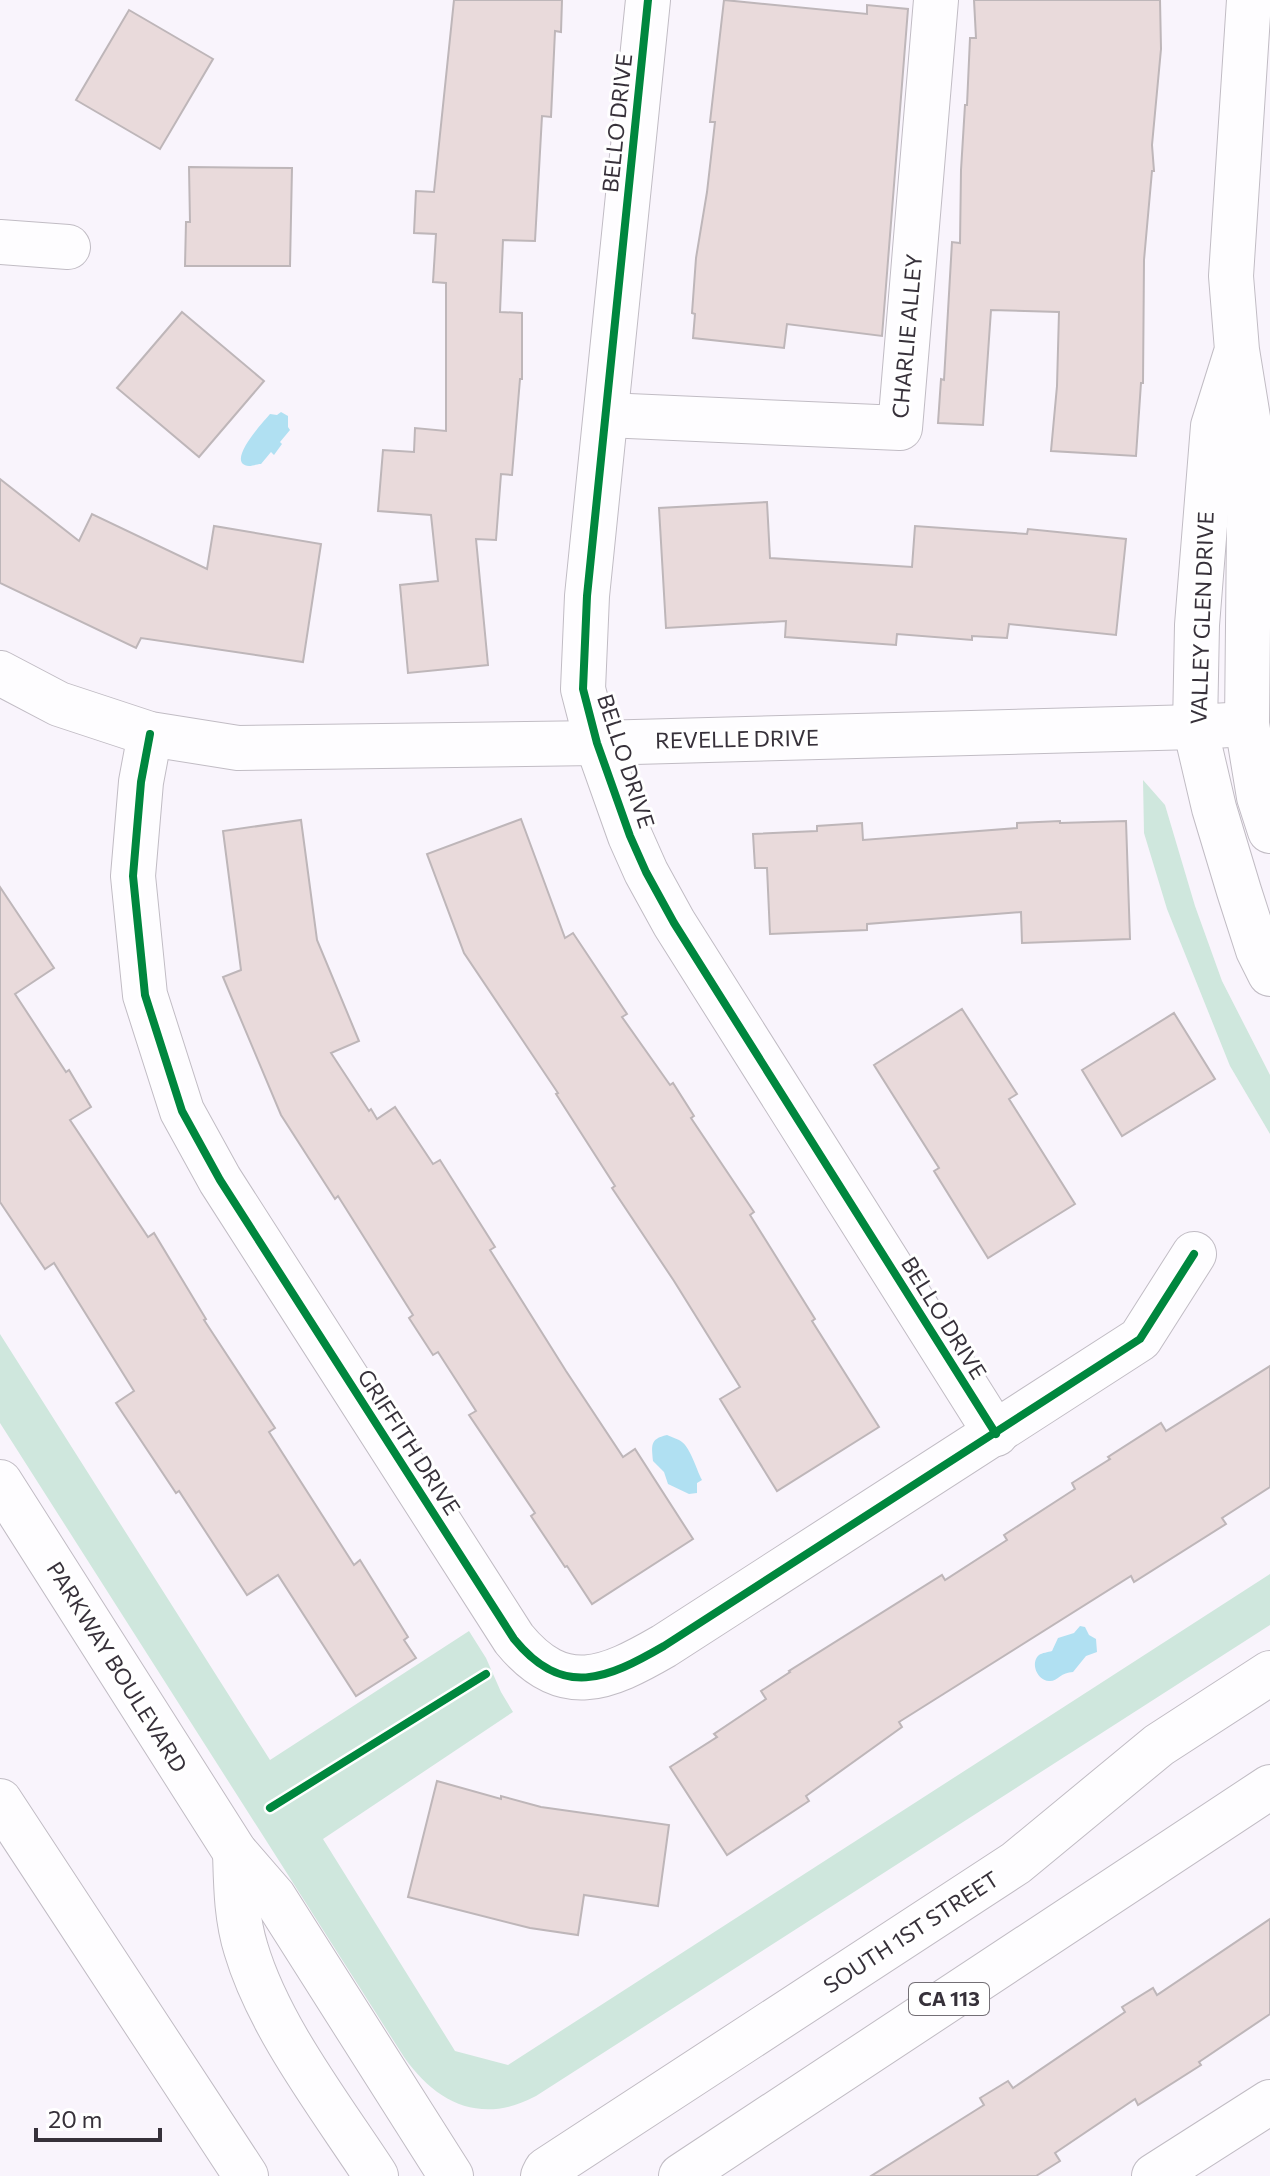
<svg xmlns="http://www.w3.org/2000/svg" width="1270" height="2176" font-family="Commissioner,sans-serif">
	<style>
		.green { fill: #cfe7dd }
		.water { fill: #b0e0f2 }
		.building { fill: #e9dadb; stroke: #beb6b9; stroke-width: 2 }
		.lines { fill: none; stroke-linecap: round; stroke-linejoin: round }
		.minor-casing { stroke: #c1bcc4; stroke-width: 46 }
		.major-casing { stroke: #c1bcc4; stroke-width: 46 }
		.minor { stroke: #fefdff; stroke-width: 44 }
		.major { stroke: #fefdff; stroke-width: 44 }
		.cycleway-casing { stroke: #fff; stroke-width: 13 }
		.cycleway { stroke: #00873e; stroke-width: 8 }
		.labels { text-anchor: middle; stroke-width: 6; stroke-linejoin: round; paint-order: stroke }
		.shield { fill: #fff; stroke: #736f75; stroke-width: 2 }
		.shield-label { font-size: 20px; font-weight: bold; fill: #37313a }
		.street-label { font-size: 22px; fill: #37313a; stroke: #fff }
	</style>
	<rect width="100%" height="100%" fill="#f9f4fc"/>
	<g class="green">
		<path d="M 1143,780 L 1165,805 L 1195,906 L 1222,981 L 1270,1075 L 1270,1134 L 1230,1066 L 1167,909 L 1144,833 Z"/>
		<path d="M 0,1334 L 270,1760 L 469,1631 L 486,1658 L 501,1692 L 513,1712 L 323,1839 L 455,2051 L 508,2065 L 1270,1574 L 1270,1625 L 536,2096 C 482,2125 437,2104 404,2057 L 0,1423 Z"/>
	</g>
	<g class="water">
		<path d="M 281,412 L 288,416 L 288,427 L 290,430 L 280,442 L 282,444 L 274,455 L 271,452 L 261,464 C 257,464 253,466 249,466 C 224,464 264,421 270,414 L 277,415 Z"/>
		<path d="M 667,1435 C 671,1437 675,1438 679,1440 C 690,1445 696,1469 702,1480 L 697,1483 L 697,1493 L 689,1494 L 668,1484 L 664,1472 L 653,1461 C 652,1446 649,1439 667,1435 Z"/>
		<path d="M 1080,1626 L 1085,1627 L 1089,1635 L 1096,1639 L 1097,1652 L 1086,1656 L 1073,1672 C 1061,1672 1057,1682 1049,1681 C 1037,1680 1030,1663 1039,1655 C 1042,1653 1048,1652 1052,1651 L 1058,1638 L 1074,1633 Z"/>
	</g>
	<g class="building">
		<path d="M 454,0 L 562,0 L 561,32 L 555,31 L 551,117 L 542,116 L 535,241 L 503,240 L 500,312 L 522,313 L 522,379 L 520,379 L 512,475 L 501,474 L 496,540 L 476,539 L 488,665 L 408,673 L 400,585 L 438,581 L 431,515 L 378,511 L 383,450 L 414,452 L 415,428 L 446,431 L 446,283 L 433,282 L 436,234 L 414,233 L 416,191 L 434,192 Z"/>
		<path d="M 724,0 L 867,14 L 867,5 L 908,9 L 882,336 L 787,324 L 784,348 L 693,338 L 695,314 L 692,313 L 696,258 L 707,192 L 715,122 L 710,122 Z"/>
		<path d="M 974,0 L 1160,0 L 1161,49 L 1152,145 L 1154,171 L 1152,171 L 1144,260 L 1143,383 L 1141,383 L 1136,456 L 1051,451 L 1057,386 L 1059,312 L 991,310 L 983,425 L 938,423 L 941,379 L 944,380 L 952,242 L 960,243 L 961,170 L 965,105 L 967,105 L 970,38 L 976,38 Z"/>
		<path d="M 129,10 L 213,59 L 160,149 L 76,100 Z"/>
		<path d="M 189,167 L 292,168 L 290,266 L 185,266 L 186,222 L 190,222 Z"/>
		<path d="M 182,312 L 264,381 L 199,457 L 117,388 Z"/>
		<path d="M 0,479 L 79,541 L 92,514 L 207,569 L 214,526 L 321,544 L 303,662 L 141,638 L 136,648 L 0,583 Z"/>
		<path d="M 767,502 L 770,558 L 912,567 L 915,526 L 1027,534 L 1028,529 L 1126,539 L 1116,635 L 1009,624 L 1007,638 L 972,636 L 972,640 L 897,634 L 896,645 L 785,637 L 786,621 L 666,628 L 659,508 Z"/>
		<path d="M 521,819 L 565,938 L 573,933 L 627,1014 L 622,1017 L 670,1085 L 673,1083 L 694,1116 L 691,1118 L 754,1212 L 750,1215 L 815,1319 L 812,1321 L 879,1427 L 777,1491 L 720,1399 L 740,1387 L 674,1281 L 612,1188 L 615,1186 L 556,1094 L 558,1093 L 464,953 L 427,854 Z"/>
		<path d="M 301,820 L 317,940 L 359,1041 L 331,1053 L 369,1111 L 371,1109 L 377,1119 L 395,1107 L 433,1164 L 440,1160 L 495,1247 L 490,1250 L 566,1371 L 623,1457 L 635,1449 L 693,1539 L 592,1604 L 567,1566 L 565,1567 L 531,1516 L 535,1513 L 469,1415 L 476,1411 L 438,1352 L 433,1355 L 409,1318 L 413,1315 L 338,1196 L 335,1199 L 281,1115 L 223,977 L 241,970 L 223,831 Z"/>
		<path d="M 1060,821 L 1060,823 L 1126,821 L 1130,939 L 1022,943 L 1021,912 L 867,924 L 867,930 L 770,934 L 767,868 L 755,868 L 753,834 L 817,831 L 817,826 L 862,823 L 863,840 L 1017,828 L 1017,823 Z"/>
		<path d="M 0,887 L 54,968 L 15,994 L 66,1072 L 69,1070 L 91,1107 L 70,1120 L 148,1237 L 154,1233 L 206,1319 L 204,1320 L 275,1428 L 269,1432 L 354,1565 L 360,1560 L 408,1637 L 404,1640 L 416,1658 L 356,1696 L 278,1575 L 247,1595 L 179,1491 L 176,1493 L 116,1403 L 134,1391 L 54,1263 L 45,1269 L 0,1202 Z"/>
		<path d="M 962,1009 L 1017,1094 L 1009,1099 L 1075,1204 L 988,1258 L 934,1171 L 939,1168 L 874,1065 Z"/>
		<path d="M 1174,1013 L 1215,1079 L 1122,1136 L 1082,1070 Z"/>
		<path d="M 1270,1366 L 1270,1487 L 1222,1518 L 1226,1524 L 1134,1582 L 1131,1576 L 899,1722 L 902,1727 L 806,1796 L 809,1801 L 727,1855 L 670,1767 L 717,1737 L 714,1734 L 766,1699 L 761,1691 L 790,1672 L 789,1671 L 942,1575 L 945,1580 L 1007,1540 L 1004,1535 L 1075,1489 L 1072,1483 L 1110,1459 L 1108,1457 L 1161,1423 L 1166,1431 Z"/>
		<path d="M 437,1781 L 501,1799 L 501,1796 L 541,1807 L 669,1825 L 658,1906 L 584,1895 L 578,1935 L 530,1928 L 408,1897 Z"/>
		<path d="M 1270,1919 L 1270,2014 L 1199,2062 L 1201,2065 L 1138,2105 L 1135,2099 L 1055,2153 L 1060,2161 L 1036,2176 L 871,2176 L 984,2105 L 980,2098 L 1008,2081 L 1013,2088 L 1125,2012 L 1122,2007 L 1153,1988 L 1157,1995 Z"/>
	</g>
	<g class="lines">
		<defs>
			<g id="minor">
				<path d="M 648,0 L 587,596 L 583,689 L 597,743 L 630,836 L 646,872 L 674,923 L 996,1434"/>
				<path d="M 1249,0 L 1231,276 L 1237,350 L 1250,430 L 1247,724 L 1259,797 L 1270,831"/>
				<path d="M 0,242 L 68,247"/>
				<path d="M 1235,356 L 1213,426 L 1197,625 L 1195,727 L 1214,808 L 1239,891 L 1258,950 L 1270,974"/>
				<path d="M 606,415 L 900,428 L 936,0"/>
				<path d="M 0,673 L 59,704 L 150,734 L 238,748 L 597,743 L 1195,727 L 1247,724"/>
				<path d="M 150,734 L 141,782 L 133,876 L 145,995 L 182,1111 L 220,1180 L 514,1639 C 563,1699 607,1679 664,1646 L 1140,1339 L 1194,1254"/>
				<path d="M 0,1482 L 235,1852 L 274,1897 L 451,2176"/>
				<path d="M 0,1801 L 246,2176"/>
				<path d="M 235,1852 C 236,1884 236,1917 246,1949 C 269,2027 331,2107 376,2176"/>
				<path d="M 1154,2176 L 1270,2102"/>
			</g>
			<g id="major">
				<path d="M 543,2176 L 546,2170 L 1016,1863 L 1159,1745 L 1270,1673"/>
				<path d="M 681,2176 L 1270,1787"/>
			</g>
		</defs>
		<use href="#minor" class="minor-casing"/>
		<use href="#major" class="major-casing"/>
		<use href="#minor" class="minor"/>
		<use href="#major" class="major"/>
		<defs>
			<g id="cycleway">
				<path d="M 648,0 L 587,596 L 583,689 L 597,743 L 630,836 L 646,872 L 674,923 L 996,1434"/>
				<path d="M 150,734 L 141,782 L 133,876 L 145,995 L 182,1111 L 220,1180 L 514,1639 C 563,1699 607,1679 664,1646 L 1140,1339 L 1194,1254"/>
				<path d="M 270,1808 L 486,1674"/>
			</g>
		</defs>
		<use href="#cycleway" class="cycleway-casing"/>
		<use href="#cycleway" class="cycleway"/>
	</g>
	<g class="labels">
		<rect class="shield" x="909" y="1983" width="80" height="32" rx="6"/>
		<g class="shield-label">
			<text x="949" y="2006">CA 113</text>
		</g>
		<g class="street-label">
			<text transform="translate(617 123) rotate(-84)" y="8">BELLO DRIVE</text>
			<text transform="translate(907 336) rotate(-85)" y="8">CHARLIE ALLEY</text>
			<text transform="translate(1202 618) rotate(-88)" y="8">VALLEY GLEN DRIVE</text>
			<text transform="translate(737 739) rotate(-1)" y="8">REVELLE DRIVE</text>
			<text transform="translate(626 761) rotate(72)" y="8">BELLO DRIVE</text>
			<text transform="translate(944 1318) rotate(58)" y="8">BELLO DRIVE</text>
			<text transform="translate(409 1442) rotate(57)" y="8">GRIFFITH DRIVE</text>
			<text transform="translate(117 1667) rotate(58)" y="8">PARKWAY BOULEVARD</text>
			<text transform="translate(911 1932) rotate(-33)" y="8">SOUTH 1ST STREET</text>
		</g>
	</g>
	<path d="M36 2128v12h124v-12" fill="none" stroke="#37313a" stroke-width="4"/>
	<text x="48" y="2128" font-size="24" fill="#37313a" stroke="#ffffff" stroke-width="6" paint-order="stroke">20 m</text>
</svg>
